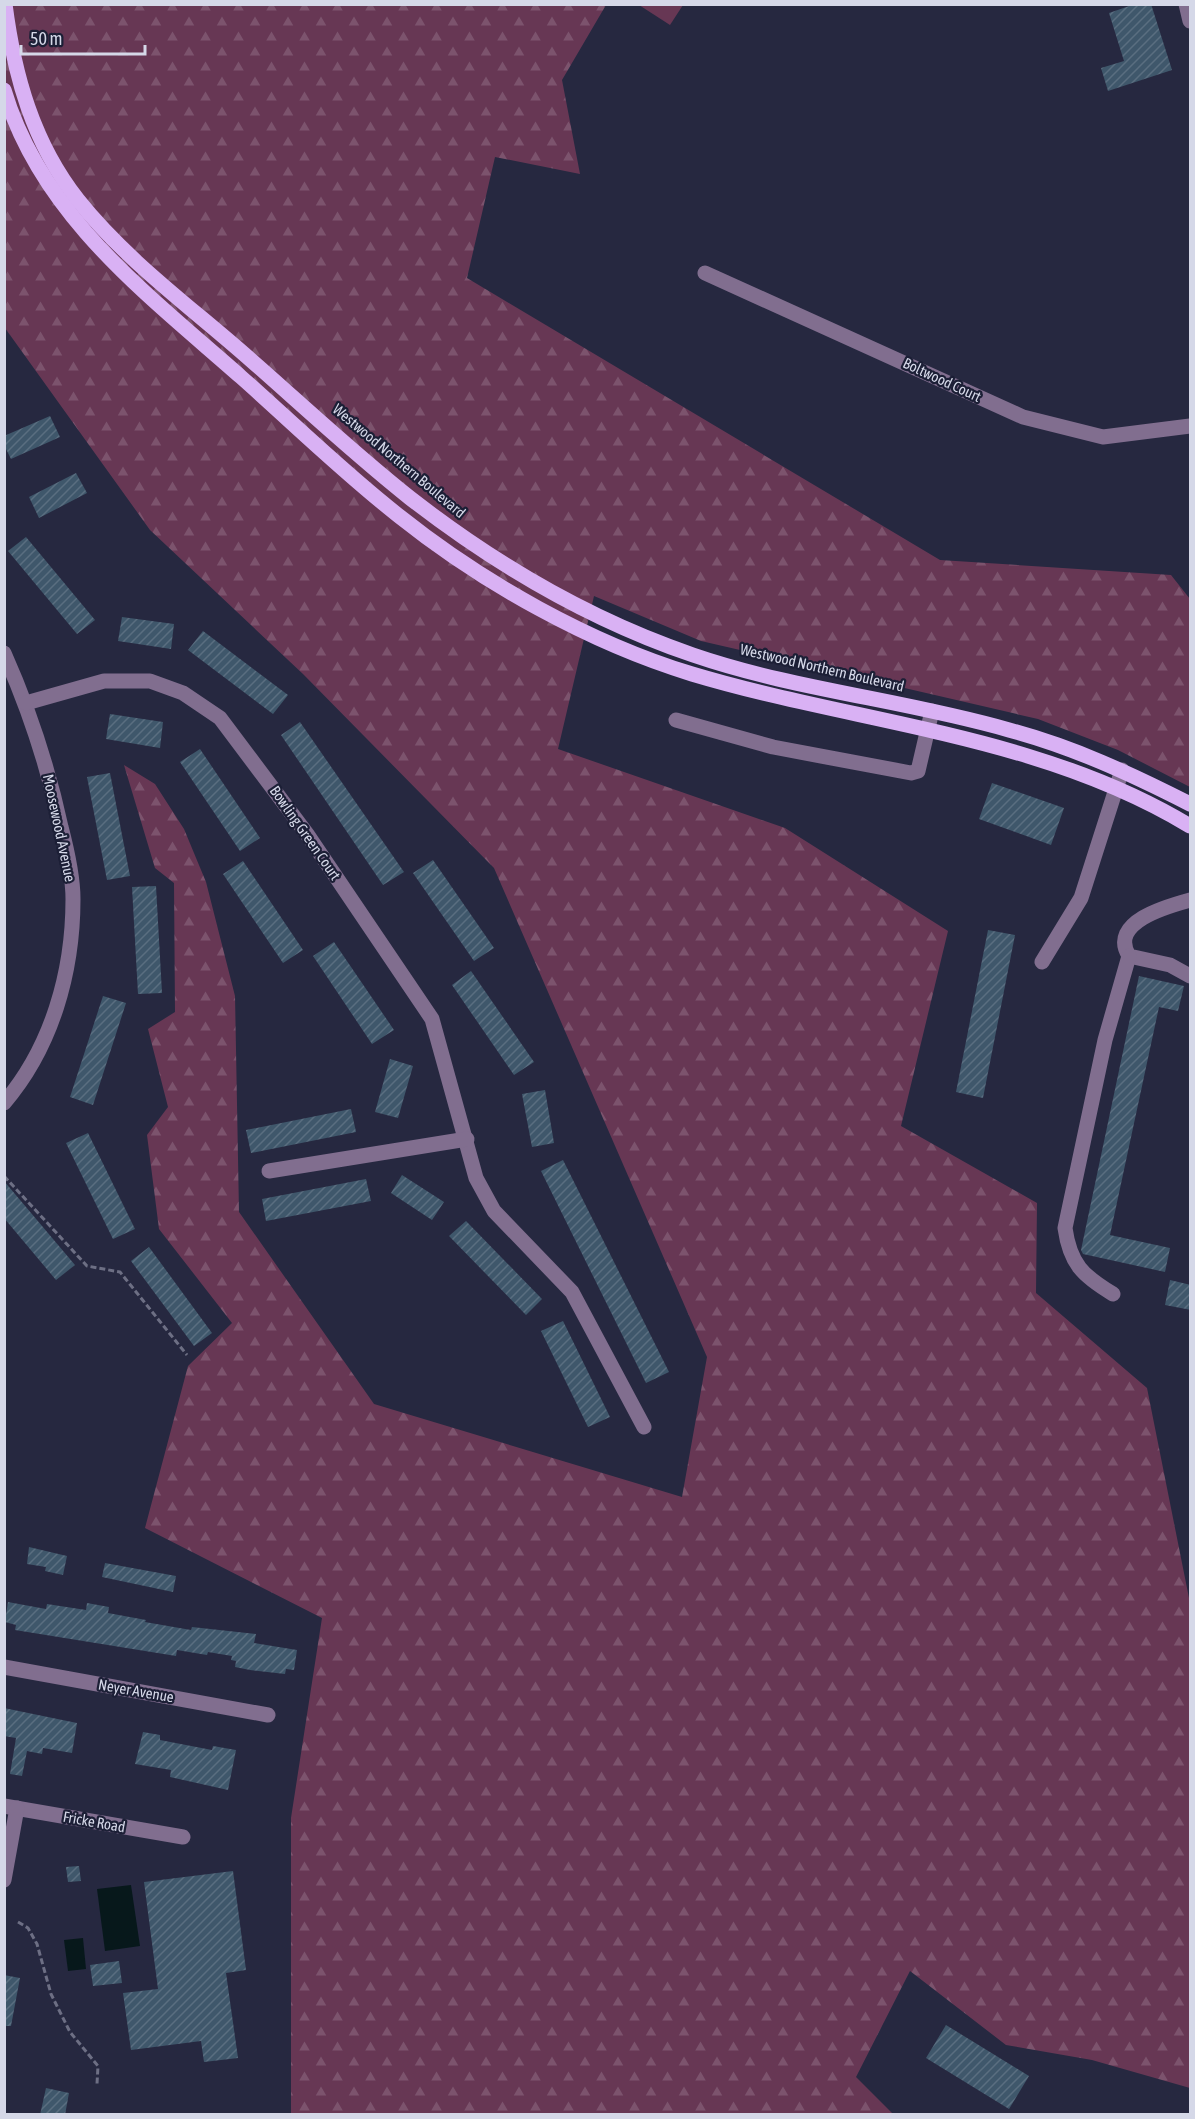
<svg xmlns="http://www.w3.org/2000/svg" width="1195" height="2119" font-family="'Asap Condensed',sans-serif">
	<style>
		.forest { fill: url(#forest-firs) }
		.park { fill: #673754 }
		.water { fill: #07181b }
		.building { fill: url(#building-hatch) }
		.lines { fill: none; stroke-linecap: round; stroke-linejoin: round }
		.path { stroke: #6d6f84; stroke-width: 3; stroke-dasharray: 6 3; stroke-linecap: butt }
		.minor { stroke: #816e8f; stroke-width: 15 }
		.major { stroke: #d9b1f4; stroke-width: 15 }
		.labels { text-anchor: middle; stroke-width: 4.5; stroke-linejoin: round; paint-order: stroke }
		.street-label { font-size: 15px; fill: #d5d8e8; stroke: #1c1f36 }
	</style>
	<defs>
		<pattern id="forest-firs" width="22" height="20" patternUnits="userSpaceOnUse" patternTransform="scale(1.5)"><rect width="22" height="20" fill="#673754"/><path d="M5 1l3.5 6h-7zM16 11l3.5 6h-7z" fill="#7c536d"/></pattern>
		<pattern id="building-hatch" width="6" height="6" patternUnits="userSpaceOnUse" patternTransform="scale(1.5)"><rect width="6" height="6" fill="#3f576b"/><path d="M-1 1l2-2M0 6l6-6M5 7l2-2" fill="none" stroke="#5a6e80"/></pattern>
	</defs>
	<rect width="100%" height="100%" fill="#262840"/>
	<path class="forest" d="M 4,5 L 606,5 L 562,80 L 580,174 L 495,157 L 467,278 L 940,560 L 1171,575 L 1190,599 L 1190,787 L 1118,750 L 1038,719 L 701,641 L 594,596 L 558,749 L 785,828 L 948,931 L 901,1126 L 1037,1203 L 1036,1293 L 1147,1388 L 1190,1603 L 1190,2088 L 1092,2060 L 1006,2045 L 910,1971 L 856,2077 L 893,2114 L 291,2114 L 291,1818 L 322,1618 L 145,1528 L 188,1366 L 232,1323 L 159,1229 L 147,1135 L 168,1107 L 148,1029 L 175,1012 L 174,883 L 155,868 L 124,765 L 155,784 L 184,829 L 206,882 L 235,996 L 239,1212 L 374,1404 L 682,1497 L 707,1357 L 494,868 L 303,674 L 150,530 L 5,328 Z"/>
	<path class="park" d="M 639,5 L 683,4 L 683,5 L 670,25 Z"/>
	<g class="water">
		<path d="M 131,1885 L 140,1946 L 105,1951 L 97,1889 Z"/>
		<path d="M 83,1938 L 86,1969 L 68,1971 L 64,1940 Z"/>
	</g>
	<g class="building">
		<path d="M 1135,4 L 1151,4 L 1172,70 L 1108,91 L 1101,68 L 1124,61 L 1109,13 Z"/>
		<path d="M 50,416 L 60,437 L 11,459 L 4,445 L 4,436 Z"/>
		<path d="M 76,473 L 87,493 L 39,518 L 29,497 Z"/>
		<path d="M 26,537 L 95,620 L 77,634 L 8,551 Z"/>
		<path d="M 122,617 L 174,624 L 171,649 L 118,641 Z"/>
		<path d="M 203,631 L 288,695 L 273,714 L 188,650 Z"/>
		<path d="M 110,714 L 163,722 L 160,748 L 106,739 Z"/>
		<path d="M 300,722 L 404,872 L 383,885 L 281,735 Z"/>
		<path d="M 200,749 L 260,838 L 240,851 L 180,762 Z"/>
		<path d="M 110,773 L 130,876 L 107,880 L 87,777 Z"/>
		<path d="M 992,783 L 1064,808 L 1051,845 L 979,819 Z"/>
		<path d="M 433,860 L 494,948 L 474,961 L 413,873 Z"/>
		<path d="M 243,861 L 303,950 L 283,963 L 223,874 Z"/>
		<path d="M 156,886 L 162,993 L 138,994 L 132,887 Z"/>
		<path d="M 988,930 L 1015,935 L 983,1098 L 956,1092 Z"/>
		<path d="M 334,942 L 394,1030 L 372,1044 L 313,956 Z"/>
		<path d="M 471,971 L 534,1062 L 514,1075 L 452,985 Z"/>
		<path d="M 1139,976 L 1184,986 L 1178,1011 L 1159,1007 L 1110,1235 L 1170,1248 L 1165,1272 L 1083,1254 L 1081,1250 Z"/>
		<path d="M 103,996 L 126,1003 L 93,1105 L 70,1097 Z"/>
		<path d="M 390,1059 L 413,1066 L 398,1118 L 375,1112 Z"/>
		<path d="M 545,1090 L 554,1143 L 532,1147 L 522,1094 Z"/>
		<path d="M 351,1109 L 356,1132 L 251,1153 L 246,1130 Z"/>
		<path d="M 88,1133 L 135,1229 L 113,1239 L 66,1143 Z"/>
		<path d="M 563,1160 L 669,1372 L 646,1383 L 541,1171 Z"/>
		<path d="M 402,1175 L 444,1202 L 432,1220 L 391,1193 Z"/>
		<path d="M 366,1179 L 371,1201 L 266,1221 L 262,1199 Z"/>
		<path d="M 4,1181 L 75,1265 L 56,1280 L 4,1218 Z"/>
		<path d="M 466,1221 L 542,1299 L 526,1315 L 449,1236 Z"/>
		<path d="M 149,1247 L 212,1333 L 194,1346 L 131,1261 Z"/>
		<path d="M 1170,1280 L 1191,1285 L 1191,1310 L 1165,1305 Z"/>
		<path d="M 563,1321 L 610,1417 L 588,1427 L 541,1331 Z"/>
		<path d="M 29,1547 L 67,1556 L 63,1575 L 45,1571 L 46,1567 L 27,1564 Z"/>
		<path d="M 105,1563 L 176,1576 L 173,1592 L 102,1577 Z"/>
		<path d="M 8,1602 L 46,1609 L 47,1604 L 86,1610 L 87,1603 L 109,1607 L 108,1613 L 146,1620 L 145,1622 L 191,1630 L 192,1627 L 256,1634 L 254,1643 L 297,1650 L 294,1670 L 286,1669 L 285,1674 L 250,1670 L 235,1667 L 236,1661 L 231,1660 L 232,1656 L 208,1652 L 207,1655 L 177,1650 L 176,1656 L 15,1630 L 16,1625 L 5,1622 Z"/>
		<path d="M 4,1708 L 77,1723 L 72,1753 L 43,1748 L 42,1754 L 27,1751 L 22,1776 L 10,1774 L 16,1738 L 4,1736 Z"/>
		<path d="M 143,1732 L 160,1735 L 160,1740 L 212,1750 L 213,1746 L 236,1750 L 228,1790 L 170,1777 L 171,1770 L 135,1764 Z"/>
		<path d="M 79,1866 L 81,1881 L 68,1882 L 66,1867 Z"/>
		<path d="M 233,1871 L 246,1970 L 226,1973 L 238,2058 L 204,2062 L 201,2041 L 131,2050 L 123,1993 L 158,1989 L 144,1882 Z"/>
		<path d="M 119,1961 L 122,1983 L 93,1986 L 90,1965 Z"/>
		<path d="M 4,1975 L 20,1978 L 11,2026 L 4,2026 Z"/>
		<path d="M 946,2025 L 1029,2076 L 1009,2109 L 926,2058 Z"/>
		<path d="M 46,2088 L 69,2093 L 65,2115 L 40,2115 Z"/>
	</g>
	<g class="lines">
		<g class="path">
			<path d="M 4,1176 L 87,1266 L 120,1272 L 187,1355"/>
			<path d="M 18,1922 L 28,1928 L 37,1944 L 51,1994 L 70,2032 L 98,2066 L 97,2084"/>
		</g>
		<g class="minor">
			<path d="M 1186,4 L 1190,21"/>
			<path d="M 705,273 L 1023,417 L 1103,437 L 1190,426"/>
			<path d="M 4,653 C 29,709 48,767 61,827 C 67,850 73,875 73,899 C 73,972 52,1047 4,1103"/>
			<path d="M 26,703 L 104,681 L 150,681 L 183,693 L 220,718 L 307,834 L 432,1019 L 476,1178 L 494,1211 L 572,1292 L 644,1427"/>
			<path d="M 676,720 L 773,747 L 911,773 L 918,771 L 932,711"/>
			<path d="M 1190,900 C 1168,906 1108,922 1129,956 L 1170,965 L 1190,976"/>
			<path d="M 1042,962 L 1081,898 L 1122,770"/>
			<path d="M 269,1171 L 467,1139"/>
			<path d="M 1113,1294 C 1083,1276 1070,1264 1065,1228 L 1105,1040 L 1129,956"/>
			<path d="M 4,1667 L 268,1715"/>
			<path d="M 4,1806 L 183,1837"/>
			<path d="M 4,1880 L 17,1808"/>
		</g>
		<g class="major">
			<path d="M 5,4 C 14,75 33,143 78,200 C 125,259 188,305 244,354 C 299,402 353,453 410,498 C 495,564 590,620 693,655 C 795,690 905,700 1009,730 C 1073,747 1131,774 1190,804"/>
			<path d="M 4,90 C 41,215 147,294 241,377 C 293,423 344,473 399,516 C 483,583 590,643 692,674 C 859,724 1038,734 1190,826"/>
		</g>
	</g>
	<g class="labels">
		<g class="street-label">
			<text transform="translate(942 380) rotate(25)" y="5">Boltwood Court</text>
			<text transform="translate(399 461) rotate(40)" y="5">Westwood Northern Boulevard</text>
			<text transform="translate(822 668) rotate(13)" y="5">Westwood Northern Boulevard</text>
			<text transform="translate(59 828) rotate(78)" y="5">Moosewood Avenue</text>
			<text transform="translate(305 833) rotate(55)" y="5">Bowling Green Court</text>
			<text transform="translate(136 1691) rotate(10)" y="5">Neyer Avenue</text>
			<text transform="translate(94 1822) rotate(10)" y="5">Fricke Road</text>
		</g>
	</g>
	<rect width="1195" height="2119" fill="none" stroke="#d5d8e8" stroke-width="12"/>
	<path d="M21 45v9h124v-9" fill="none" stroke="#d5d8e8" stroke-width="3"/>
	<text x="30" y="45" font-size="18" fill="#d5d8e8" stroke="#1c1f36" stroke-width="4.5" paint-order="stroke">50 m</text>
</svg>
